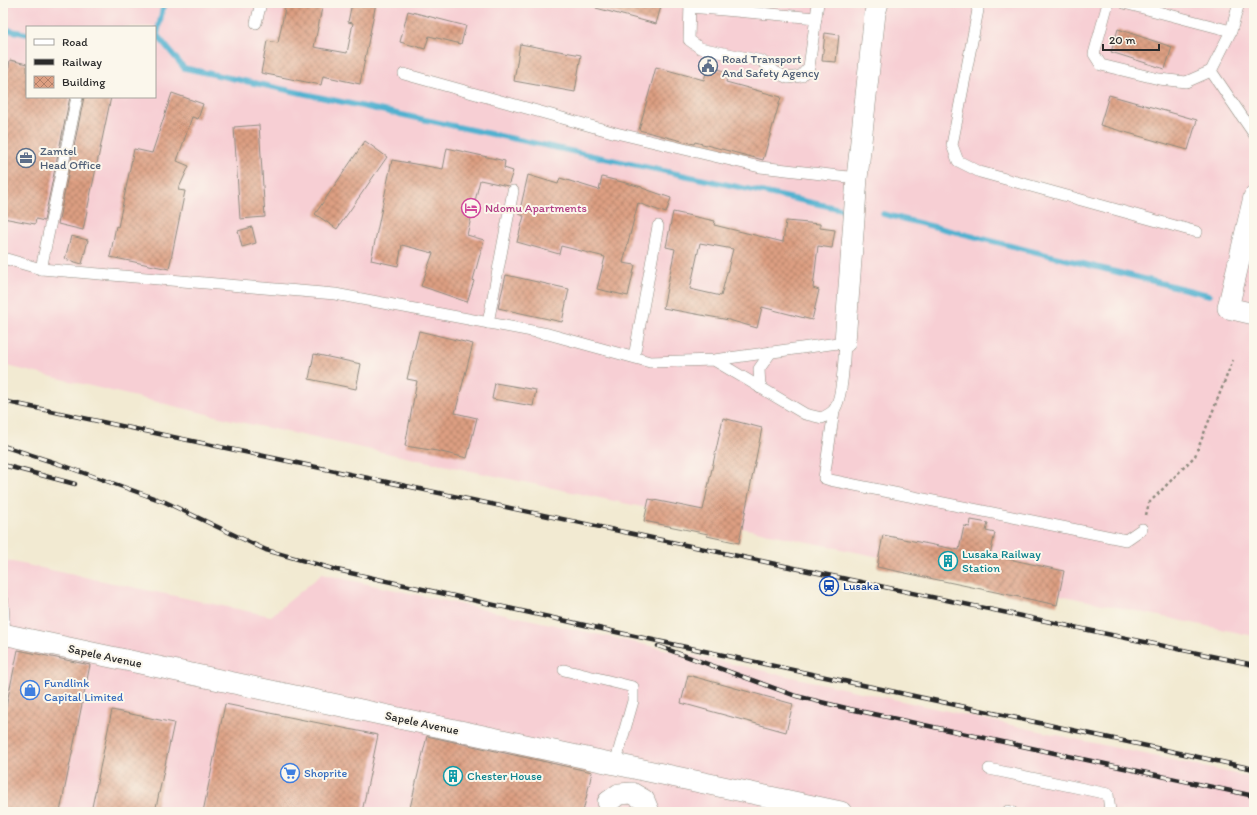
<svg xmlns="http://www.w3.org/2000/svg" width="1257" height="815" font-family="Itim,sans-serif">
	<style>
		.built { fill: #f7cfd4; fill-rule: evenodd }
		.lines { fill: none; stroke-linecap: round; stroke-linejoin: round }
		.stream { stroke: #51b1d0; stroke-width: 5.5 }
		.building { fill: url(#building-cross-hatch); fill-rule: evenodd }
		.lane-casing { stroke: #8e8a7e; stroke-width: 12 }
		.street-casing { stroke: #8e8a7e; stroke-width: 22 }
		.path { stroke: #8e8a7e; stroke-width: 2.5; stroke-dasharray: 3 3; stroke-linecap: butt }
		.lane { stroke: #fff; stroke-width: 11 }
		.street { stroke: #fff; stroke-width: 21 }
		.rail-casing { stroke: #2b2b2b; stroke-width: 4.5 }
		.rail { stroke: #fbf7ec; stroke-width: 3; stroke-dasharray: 9; stroke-linecap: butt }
		.labels { text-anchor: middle; stroke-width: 4; stroke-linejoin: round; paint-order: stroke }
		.service-label { font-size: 12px; fill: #4e5e75; stroke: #fbf7ec; text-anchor: start }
		.hotel-label { font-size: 12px; fill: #b23c85; stroke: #fbf7ec; text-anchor: start }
		.culture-label { font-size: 12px; fill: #0d838f; stroke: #fbf7ec; text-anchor: start }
		.transit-label { font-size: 12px; fill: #164399; stroke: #fbf7ec; text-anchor: start }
		.street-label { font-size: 12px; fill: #2b2b2b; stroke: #fbf7ec }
		.shop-label { font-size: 12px; fill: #366cbe; stroke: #fbf7ec; text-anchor: start }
	</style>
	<defs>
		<pattern id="building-cross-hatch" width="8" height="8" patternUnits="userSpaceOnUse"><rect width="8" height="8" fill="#dd9f82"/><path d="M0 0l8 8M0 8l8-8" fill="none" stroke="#b3826b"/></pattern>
	</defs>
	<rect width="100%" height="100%" fill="#fbf7ec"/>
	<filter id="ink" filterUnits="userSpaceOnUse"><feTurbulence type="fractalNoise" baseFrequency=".025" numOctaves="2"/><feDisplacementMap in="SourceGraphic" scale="8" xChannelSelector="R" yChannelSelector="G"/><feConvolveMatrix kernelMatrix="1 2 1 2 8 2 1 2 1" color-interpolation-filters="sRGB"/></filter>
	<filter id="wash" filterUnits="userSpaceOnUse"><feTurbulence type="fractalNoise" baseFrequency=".012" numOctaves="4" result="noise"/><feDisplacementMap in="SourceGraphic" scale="16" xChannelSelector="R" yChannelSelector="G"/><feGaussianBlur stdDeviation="0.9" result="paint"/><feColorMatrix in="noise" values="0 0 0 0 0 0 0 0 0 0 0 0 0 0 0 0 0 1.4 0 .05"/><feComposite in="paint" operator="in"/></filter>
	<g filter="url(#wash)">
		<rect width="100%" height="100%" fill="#f2ead2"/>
		<g class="built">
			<path d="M 3,3 L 1254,3 L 1254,636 L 249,424 L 3,365 ZM 27,27 L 155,27 L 155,97 L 27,97 Z"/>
			<path d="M 3,560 L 271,616 L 322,574 L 1254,778 L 1254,812 L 3,812 Z"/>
		</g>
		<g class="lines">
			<g class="stream">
				<path d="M 3,29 L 27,34"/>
				<path d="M 157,35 L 164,3"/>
				<path d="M 155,36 L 157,35 L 184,68 L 841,209"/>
				<path d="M 883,214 L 1209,295"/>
			</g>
		</g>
		<g id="blocks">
			<g class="building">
				<path d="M 286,3 L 323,3 L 314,47 L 347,53 L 353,23 L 348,22 L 352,3 L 376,3 L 360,84 L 323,76 L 321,85 L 261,73 L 267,41 L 278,43 Z"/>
				<path d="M 597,3 L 662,3 L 656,24 L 596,8 Z"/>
				<path d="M 408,11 L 466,26 L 461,44 L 429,36 L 425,49 L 400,42 Z"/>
				<path d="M 1118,29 L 1172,47 L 1165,69 L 1111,52 Z"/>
				<path d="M 825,33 L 839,35 L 836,62 L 822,61 Z"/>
				<path d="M 520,44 L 581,55 L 575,92 L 514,81 Z"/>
				<path d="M 10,60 L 27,64 L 27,97 L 70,97 L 44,221 L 36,219 L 35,224 L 3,218 L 3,70 L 8,72 Z"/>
				<path d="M 708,66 L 728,72 L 726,82 L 781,97 L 763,160 L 695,142 L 694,144 L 639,130 L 656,67 L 704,80 Z"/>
				<path d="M 172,93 L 203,104 L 198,119 L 192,117 L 177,161 L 189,166 L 178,190 L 185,191 L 169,269 L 110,257 L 116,226 L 118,227 L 134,149 L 152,153 Z"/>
				<path d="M 1109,95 L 1197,120 L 1188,150 L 1100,125 Z"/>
				<path d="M 84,97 L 111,97 L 83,230 L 58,224 Z"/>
				<path d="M 259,125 L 265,217 L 240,219 L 234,127 Z"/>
				<path d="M 365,141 L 387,157 L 337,229 L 315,214 Z"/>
				<path d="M 447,148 L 505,161 L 504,168 L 513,171 L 508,186 L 480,180 L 467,235 L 484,240 L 473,280 L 474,281 L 467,302 L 421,286 L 433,253 L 402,245 L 398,266 L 371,260 L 392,160 L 443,169 Z"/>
				<path d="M 528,175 L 558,184 L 560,178 L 599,190 L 602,177 L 642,187 L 642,188 L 671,198 L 666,213 L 638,203 L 623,263 L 635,265 L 628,296 L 597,289 L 605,257 L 561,246 L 559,254 L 517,242 L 524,216 L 519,214 Z"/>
				<path d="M 673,212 L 715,221 L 714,225 L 783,242 L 786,221 L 820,224 L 820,228 L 835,230 L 832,248 L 818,246 L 813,288 L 819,290 L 812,320 L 762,307 L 757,328 L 729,320 L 663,308 L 675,249 L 666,247 ZM 700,243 L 733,249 L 721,296 L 690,289 Z"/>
				<path d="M 252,227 L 256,243 L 242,247 L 238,231 Z"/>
				<path d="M 71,236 L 88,240 L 82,264 L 65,259 Z"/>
				<path d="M 506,275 L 569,289 L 562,322 L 498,308 Z"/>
				<path d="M 419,331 L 473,344 L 455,413 L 477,418 L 467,458 L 437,451 L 405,446 L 417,381 L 407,379 Z"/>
				<path d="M 314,354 L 361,364 L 356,389 L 309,379 Z"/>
				<path d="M 495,383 L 536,390 L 533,406 L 492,399 Z"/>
				<path d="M 723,418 L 762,428 L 739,543 L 707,536 L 708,534 L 644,521 L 649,499 L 703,510 Z"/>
				<path d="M 971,520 L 988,523 L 986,531 L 995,533 L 990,555 L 1064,571 L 1057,605 L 877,567 L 883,535 L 959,550 L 964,526 L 970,527 Z"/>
				<path d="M 18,650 L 90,665 L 60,812 L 3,812 L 3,721 Z"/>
				<path d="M 688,675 L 793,704 L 786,732 L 681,703 Z"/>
				<path d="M 225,704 L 378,735 L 362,812 L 203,812 Z"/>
				<path d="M 112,710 L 174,723 L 155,812 L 91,812 Z"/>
				<path d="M 427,736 L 592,772 L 583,812 L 409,812 Z"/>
			</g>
		</g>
	</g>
	<g filter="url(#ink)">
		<use href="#blocks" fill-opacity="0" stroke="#8e8a7e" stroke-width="1"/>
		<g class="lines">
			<defs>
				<g id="lane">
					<path d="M 690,3 L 689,40 L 700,48 L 762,61 L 775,72 L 788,78 L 801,76 L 809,67 L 818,3"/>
					<path d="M 975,3 L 978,10 L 952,145 L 958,161 L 980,172 L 1197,232"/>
					<path d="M 1108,3 L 1094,54 L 1101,65 L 1159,79 L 1186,82 L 1211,71 L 1231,31 L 1239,3"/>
					<path d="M 1124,3 L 1231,31"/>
					<path d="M 690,7 L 816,18"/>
					<path d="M 256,23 L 261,3"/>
					<path d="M 1211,71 L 1254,134"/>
					<path d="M 404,74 L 616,133 L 760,167 L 857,178"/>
					<path d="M 3,258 L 41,269 L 335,294 L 548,334 L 650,362 L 714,360 L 845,342 C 844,357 843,401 833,411 C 830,414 825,416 822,418 L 805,414 L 714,360"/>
					<path d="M 41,269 L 77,97"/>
					<path d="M 488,323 L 513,191"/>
					<path d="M 634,357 L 658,226"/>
					<path d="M 760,388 L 759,369 L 771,352"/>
					<path d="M 834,411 L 824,478 L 830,480 L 1126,540 L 1142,529"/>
					<path d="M 3,602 L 5,635"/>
					<path d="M 564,670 L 633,687 L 633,701 L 615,764"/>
					<path d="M 989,769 L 1108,794 L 1110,812"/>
					<path d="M 1008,811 L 1012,812"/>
				</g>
				<g id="street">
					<path d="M 1254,197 L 1228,308 L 1254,314"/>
					<path d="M 845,342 L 857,178 L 875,13 L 878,3"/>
					<path d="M 3,634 L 841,812"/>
					<path d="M 608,802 L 619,794 L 632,793 L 644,800 L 649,812"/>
				</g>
			</defs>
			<use href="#lane" class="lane-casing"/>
			<use href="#street" class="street-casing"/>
			<path class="path" d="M 1146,515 L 1149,503 L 1195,456 L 1233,360"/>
			<use href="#lane" class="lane"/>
			<use href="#street" class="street"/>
			<defs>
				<g id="rail">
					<path d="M 3,401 L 1254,665"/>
					<path d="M 3,446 L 59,464 L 165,502 L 266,550 L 337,570 L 625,634 L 1254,769"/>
					<path d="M 3,465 L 75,484"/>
					<path d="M 658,646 L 796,696 L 850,709 L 1254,796"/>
				</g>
			</defs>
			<use href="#rail" class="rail-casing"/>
			<use href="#rail" class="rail"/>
		</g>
	</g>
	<defs>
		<symbol id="civic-ring" viewBox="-11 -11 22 22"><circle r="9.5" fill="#fbf7ec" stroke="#5c6f8a" stroke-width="1.5"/><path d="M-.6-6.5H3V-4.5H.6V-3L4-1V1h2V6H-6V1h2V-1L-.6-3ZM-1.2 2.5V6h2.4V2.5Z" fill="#5c6f8a"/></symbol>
		<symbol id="office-ring" viewBox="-11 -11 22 22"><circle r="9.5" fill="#fbf7ec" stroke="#5c6f8a" stroke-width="1.5"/><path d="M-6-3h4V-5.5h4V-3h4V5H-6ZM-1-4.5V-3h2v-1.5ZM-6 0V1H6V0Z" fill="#5c6f8a"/></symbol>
		<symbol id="hotel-ring" viewBox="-11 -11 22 22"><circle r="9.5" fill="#fbf7ec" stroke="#d1479c" stroke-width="1.5"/><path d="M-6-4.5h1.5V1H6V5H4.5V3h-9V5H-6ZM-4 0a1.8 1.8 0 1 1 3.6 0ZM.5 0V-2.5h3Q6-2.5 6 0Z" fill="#d1479c"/></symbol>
		<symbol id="building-ring" viewBox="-11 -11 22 22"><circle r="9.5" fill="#fbf7ec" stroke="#0f9aa8" stroke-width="1.5"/><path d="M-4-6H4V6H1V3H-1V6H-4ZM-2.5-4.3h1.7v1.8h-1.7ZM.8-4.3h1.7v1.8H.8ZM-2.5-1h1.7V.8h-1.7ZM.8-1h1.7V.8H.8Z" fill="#0f9aa8"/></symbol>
		<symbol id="station-ring" viewBox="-11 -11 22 22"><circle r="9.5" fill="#fbf7ec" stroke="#1a4fb4" stroke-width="1.5"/><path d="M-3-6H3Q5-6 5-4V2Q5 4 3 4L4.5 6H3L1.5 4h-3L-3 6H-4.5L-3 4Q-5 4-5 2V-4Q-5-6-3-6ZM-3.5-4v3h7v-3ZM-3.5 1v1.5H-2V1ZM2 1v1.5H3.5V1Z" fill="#1a4fb4"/></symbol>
		<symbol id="shop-ring" viewBox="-11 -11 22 22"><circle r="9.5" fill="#fbf7ec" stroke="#3f7fe0" stroke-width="1.5"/><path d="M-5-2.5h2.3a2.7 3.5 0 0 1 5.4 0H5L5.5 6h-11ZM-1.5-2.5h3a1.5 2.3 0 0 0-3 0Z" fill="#3f7fe0"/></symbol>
		<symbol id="supermarket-ring" viewBox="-11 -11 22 22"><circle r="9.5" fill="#fbf7ec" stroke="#3f7fe0" stroke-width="1.5"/><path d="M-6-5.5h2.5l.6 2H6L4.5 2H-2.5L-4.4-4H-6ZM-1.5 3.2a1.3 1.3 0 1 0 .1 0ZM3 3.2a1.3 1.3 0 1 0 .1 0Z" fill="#3f7fe0"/></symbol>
	</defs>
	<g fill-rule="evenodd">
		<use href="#civic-ring" x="697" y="55" width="22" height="22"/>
		<use href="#office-ring" x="15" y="147" width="22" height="22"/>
		<use href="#hotel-ring" x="460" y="197" width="22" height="22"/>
		<use href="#building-ring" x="937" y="550" width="22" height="22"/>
		<use href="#station-ring" x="818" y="575" width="22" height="22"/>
		<use href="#shop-ring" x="19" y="679" width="22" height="22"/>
		<use href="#supermarket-ring" x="279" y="762" width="22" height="22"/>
		<use href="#building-ring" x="442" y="765" width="22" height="22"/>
	</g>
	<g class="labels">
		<g class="service-label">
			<text x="722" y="63">Road Transport<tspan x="722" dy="14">And Safety Agency</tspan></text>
			<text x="40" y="155">Zamtel<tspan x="40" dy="14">Head Office</tspan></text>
		</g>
		<g class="hotel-label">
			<text x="485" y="212">Ndomu Apartments</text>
		</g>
		<g class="culture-label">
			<text x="962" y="558">Lusaka Railway<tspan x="962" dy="14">Station</tspan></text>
			<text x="467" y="780">Chester House</text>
		</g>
		<g class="transit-label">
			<text x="843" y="590">Lusaka</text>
		</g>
		<g class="street-label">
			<text transform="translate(105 656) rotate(12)" y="4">Sapele Avenue</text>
			<text transform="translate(422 723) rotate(12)" y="4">Sapele Avenue</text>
		</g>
		<g class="shop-label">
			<text x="44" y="687">Fundlink<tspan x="44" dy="14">Capital Limited</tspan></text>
			<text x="304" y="777">Shoprite</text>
		</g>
	</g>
	<rect width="1257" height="815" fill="none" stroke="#fbf7ec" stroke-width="16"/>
	<rect x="26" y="26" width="130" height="72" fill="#fbf7ec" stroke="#a8a59f"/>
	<rect x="34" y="39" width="20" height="6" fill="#ffffff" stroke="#a8a59f"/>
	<text x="62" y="46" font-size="12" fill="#2b2b2b">Road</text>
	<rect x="34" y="59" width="20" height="6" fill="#2b2b2b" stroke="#a8a59f"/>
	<text x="62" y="66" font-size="12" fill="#2b2b2b">Railway</text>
	<rect x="34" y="76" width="20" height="12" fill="url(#building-cross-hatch)" stroke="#a8a59f"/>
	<text x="62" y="86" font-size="12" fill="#2b2b2b">Building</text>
	<path d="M1103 44v6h56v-6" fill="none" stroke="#2b2b2b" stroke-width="2"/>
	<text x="1109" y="44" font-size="12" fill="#2b2b2b" stroke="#fbf7ec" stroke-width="3" paint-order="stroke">20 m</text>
</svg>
